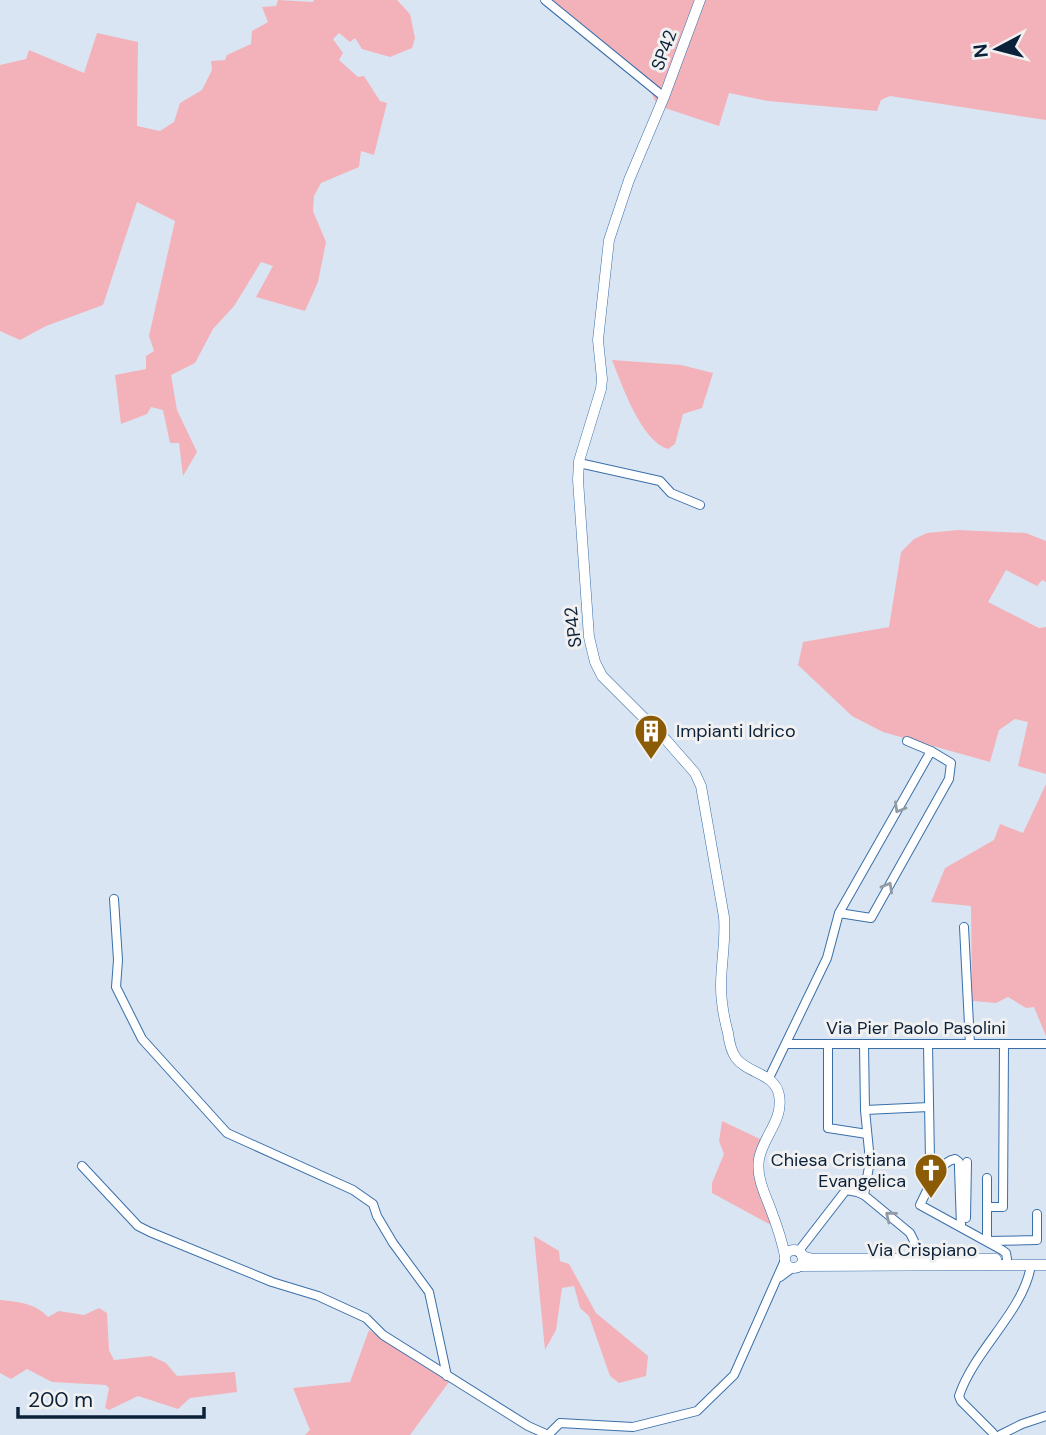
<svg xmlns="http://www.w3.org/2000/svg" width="1046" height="1435" font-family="'DM Sans',sans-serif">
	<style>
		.green { fill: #f3b2b9 }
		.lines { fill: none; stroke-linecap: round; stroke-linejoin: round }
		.minor-casing { stroke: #396fa9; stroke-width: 10 }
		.major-casing { stroke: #396fa9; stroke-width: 11 }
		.minor { stroke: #fff; stroke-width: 8 }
		.major { stroke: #fff; stroke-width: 10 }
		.oneway { stroke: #919ba6 }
		.labels { text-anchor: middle; stroke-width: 6; stroke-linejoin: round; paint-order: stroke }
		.street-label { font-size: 18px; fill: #0b2139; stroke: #f1f1f1 }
		.poi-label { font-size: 18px; fill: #0b2139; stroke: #f1f1f1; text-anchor: start }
	</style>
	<rect width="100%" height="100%" fill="#dae5f3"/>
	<g class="green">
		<path d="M 278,0 L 313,2 L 314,0 L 397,0 L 410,14 L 415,38 L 412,48 L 390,57 L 362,49 L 355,38 L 350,42 L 339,33 L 333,39 L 343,53 L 339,60 L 358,77 L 364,76 L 380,101 L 387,103 L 374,155 L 361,151 L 359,167 L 321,183 L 314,196 L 313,211 L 326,242 L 318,282 L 305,311 L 256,297 L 273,266 L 261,262 L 234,306 L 213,329 L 195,363 L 171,375 L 177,410 L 197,452 L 183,476 L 179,443 L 170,443 L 163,410 L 151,407 L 147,414 L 121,424 L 115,375 L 146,369 L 146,356 L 154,351 L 149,336 L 175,221 L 137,202 L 103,305 L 46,326 L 20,340 L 0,331 L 0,65 L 26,59 L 29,50 L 84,73 L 97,33 L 138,42 L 137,126 L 160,131 L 174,122 L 180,103 L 202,90 L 212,70 L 211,61 L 225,60 L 227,55 L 251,44 L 252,31 L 268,22 L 262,7 L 276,6 Z"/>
		<path d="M 541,0 L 697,0 L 656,103 L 651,92 L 574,25 Z"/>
		<path d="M 702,0 L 1046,0 L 1046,120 L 890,96 L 881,100 L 877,111 L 768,101 L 729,93 L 719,126 L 665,108 L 660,112 Z"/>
		<path d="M 612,360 L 681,365 L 713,373 L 702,408 L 683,414 L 675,444 L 668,449 C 641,441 622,385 612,360 Z"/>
		<path d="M 958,530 L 1026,533 L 1046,541 L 1046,582 L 1042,580 L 1037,586 L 1006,570 L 988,602 L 1039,628 L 1046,627 L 1046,774 L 1018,766 L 1028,722 L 1015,719 L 999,730 L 990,762 L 883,732 L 852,716 L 798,665 L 803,642 L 889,627 L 901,552 L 914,539 L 927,533 Z"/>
		<path d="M 1046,784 L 1046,1036 L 1034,1007 L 1026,1008 L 1008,997 L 996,1003 L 974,1001 L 972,1004 L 971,906 L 931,902 L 945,868 L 994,840 L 1000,824 L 1023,833 Z"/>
		<path d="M 722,1121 L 762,1140 L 754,1168 L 772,1223 L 769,1224 L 712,1193 L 712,1183 L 724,1154 L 719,1141 Z"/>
		<path d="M 534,1236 L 559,1251 L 560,1261 L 569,1264 L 596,1313 L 648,1356 L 646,1376 L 619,1383 L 610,1376 L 589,1316 L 580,1308 L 574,1286 L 562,1288 L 556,1330 L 545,1350 Z"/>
		<path d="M 0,1300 C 19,1302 35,1303 48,1317 L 59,1311 L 84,1315 L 99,1308 L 107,1313 L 109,1350 L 114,1360 L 151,1356 L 166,1363 L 177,1376 L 235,1372 L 237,1392 L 190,1398 L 178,1409 L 138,1396 L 109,1410 L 105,1408 L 109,1388 L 106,1385 L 52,1382 L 27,1369 L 11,1379 L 0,1373 Z"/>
		<path d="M 369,1330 L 449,1382 L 410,1435 L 305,1435 L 310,1430 L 293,1388 L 350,1382 Z"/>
	</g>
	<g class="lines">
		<defs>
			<g id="minor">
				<path d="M 545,0 L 664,97"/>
				<path d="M 579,463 L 660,481 L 671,493 L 700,505"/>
				<path d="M 907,741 L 931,751"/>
				<path d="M 114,899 L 118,960 L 116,987 L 142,1039 L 227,1133 L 353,1190 L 373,1204 L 377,1216 L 393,1243 L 429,1292 L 447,1376"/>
				<path d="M 964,927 L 970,1044"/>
				<path d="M 786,1044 L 1046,1044"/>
				<path d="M 828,1044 L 828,1128 L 867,1134"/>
				<path d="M 928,1044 L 930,1161"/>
				<path d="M 769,1078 L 827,958 L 839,913 L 931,751 L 951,763 L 949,779 L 871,918 L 839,913"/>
				<path d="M 865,1110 L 929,1107"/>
				<path d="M 82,1166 L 138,1226 L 150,1232 L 272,1282 L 318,1296 L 366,1318 L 383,1335 L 528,1426 L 548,1435"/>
				<path d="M 987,1178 L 987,1241 L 1037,1240 L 1037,1214"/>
				<path d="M 846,1190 L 857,1192 L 864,1195 L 910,1233 L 914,1241 L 915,1258"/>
				<path d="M 864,1195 L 870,1161 L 865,1110 L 864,1045"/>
				<path d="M 987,1207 L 1003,1207 L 1004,1044"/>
				<path d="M 966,1218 L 967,1162"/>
				<path d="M 961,1226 L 959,1168 L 959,1162 L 955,1159 C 938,1162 927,1191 920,1205 L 1002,1250 L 1006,1253 L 1007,1259"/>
				<path d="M 798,1252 L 846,1190 L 867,1178"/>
				<path d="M 780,1277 L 792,1268"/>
				<path d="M 993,1433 L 961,1401 L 959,1396 C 974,1350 1024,1311 1031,1265"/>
				<path d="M 548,1435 L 560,1423 L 633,1427 L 697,1411 L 734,1375 L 785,1260"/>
				<path d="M 1000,1435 L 1022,1424 L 1046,1416"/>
			</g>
			<g id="major">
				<path d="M 700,0 L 664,97 L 629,180 L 609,240 L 598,340 L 602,379 L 601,389 L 579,461 L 578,480 L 589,637 L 595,662 L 602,676 L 667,741 L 695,773 L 701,786 L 724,917 C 726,940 721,963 721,986 C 721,1002 724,1018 728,1033 C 729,1041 731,1051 736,1058 C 748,1074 775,1073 779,1095 C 784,1120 763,1136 759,1159 C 756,1177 765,1194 771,1210 C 777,1226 782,1240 785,1256"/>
				<circle cx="794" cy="1259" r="9"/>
				<path d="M 802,1256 L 813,1259 L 996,1259"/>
				<path d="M 799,1266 L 1046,1265"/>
			</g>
		</defs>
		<use href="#minor" class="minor-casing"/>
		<use href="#major" class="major-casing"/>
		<use href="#minor" class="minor"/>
		<use href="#major" class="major"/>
	</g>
	<defs><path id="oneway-chevron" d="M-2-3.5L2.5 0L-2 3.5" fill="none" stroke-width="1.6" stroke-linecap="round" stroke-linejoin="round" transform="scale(1.75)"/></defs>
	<g class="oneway">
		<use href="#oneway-chevron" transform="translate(899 808) rotate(120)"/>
		<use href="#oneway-chevron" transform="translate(888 887) rotate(-61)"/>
		<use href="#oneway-chevron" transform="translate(890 1216) rotate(-141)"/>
	</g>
	<defs>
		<symbol id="building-pin" viewBox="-11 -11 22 30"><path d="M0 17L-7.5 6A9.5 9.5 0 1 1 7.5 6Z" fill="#8c5b05" stroke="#f1f1f1"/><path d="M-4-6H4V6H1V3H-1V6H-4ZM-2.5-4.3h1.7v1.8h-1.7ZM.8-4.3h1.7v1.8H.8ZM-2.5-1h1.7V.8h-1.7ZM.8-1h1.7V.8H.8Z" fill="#fff"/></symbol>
		<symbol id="church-pin" viewBox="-11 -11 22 30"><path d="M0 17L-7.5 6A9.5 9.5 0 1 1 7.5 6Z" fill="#8c5b05" stroke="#f1f1f1"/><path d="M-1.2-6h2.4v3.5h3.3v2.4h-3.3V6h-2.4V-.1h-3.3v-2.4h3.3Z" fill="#fff"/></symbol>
	</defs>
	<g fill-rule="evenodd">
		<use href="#building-pin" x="632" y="712" width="38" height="52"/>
		<use href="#church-pin" x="912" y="1151" width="38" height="52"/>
	</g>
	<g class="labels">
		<g class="street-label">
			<text transform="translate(664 50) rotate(-70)" y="6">SP42</text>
			<text transform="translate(573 627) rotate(-97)" y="6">SP42</text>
			<text x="916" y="1034">Via Pier Paolo Pasolini</text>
			<text x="922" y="1256">Via Crispiano</text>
		</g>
		<g class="poi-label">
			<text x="676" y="737">Impianti Idrico</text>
			<text x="906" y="1166" text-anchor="end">Chiesa Cristiana<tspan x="906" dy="21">Evangelica</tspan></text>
		</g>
	</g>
	<g transform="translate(997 49) rotate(263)" stroke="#f1f1f1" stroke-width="5" paint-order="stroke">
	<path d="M0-5L12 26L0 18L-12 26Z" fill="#0b2139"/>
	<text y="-10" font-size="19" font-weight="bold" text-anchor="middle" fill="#0b2139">N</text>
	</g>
	<path d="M18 1407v10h186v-10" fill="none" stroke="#0b2139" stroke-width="3.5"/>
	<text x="28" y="1407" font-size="21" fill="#0b2139" stroke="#f1f1f1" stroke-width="5" paint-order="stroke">200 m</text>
</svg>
